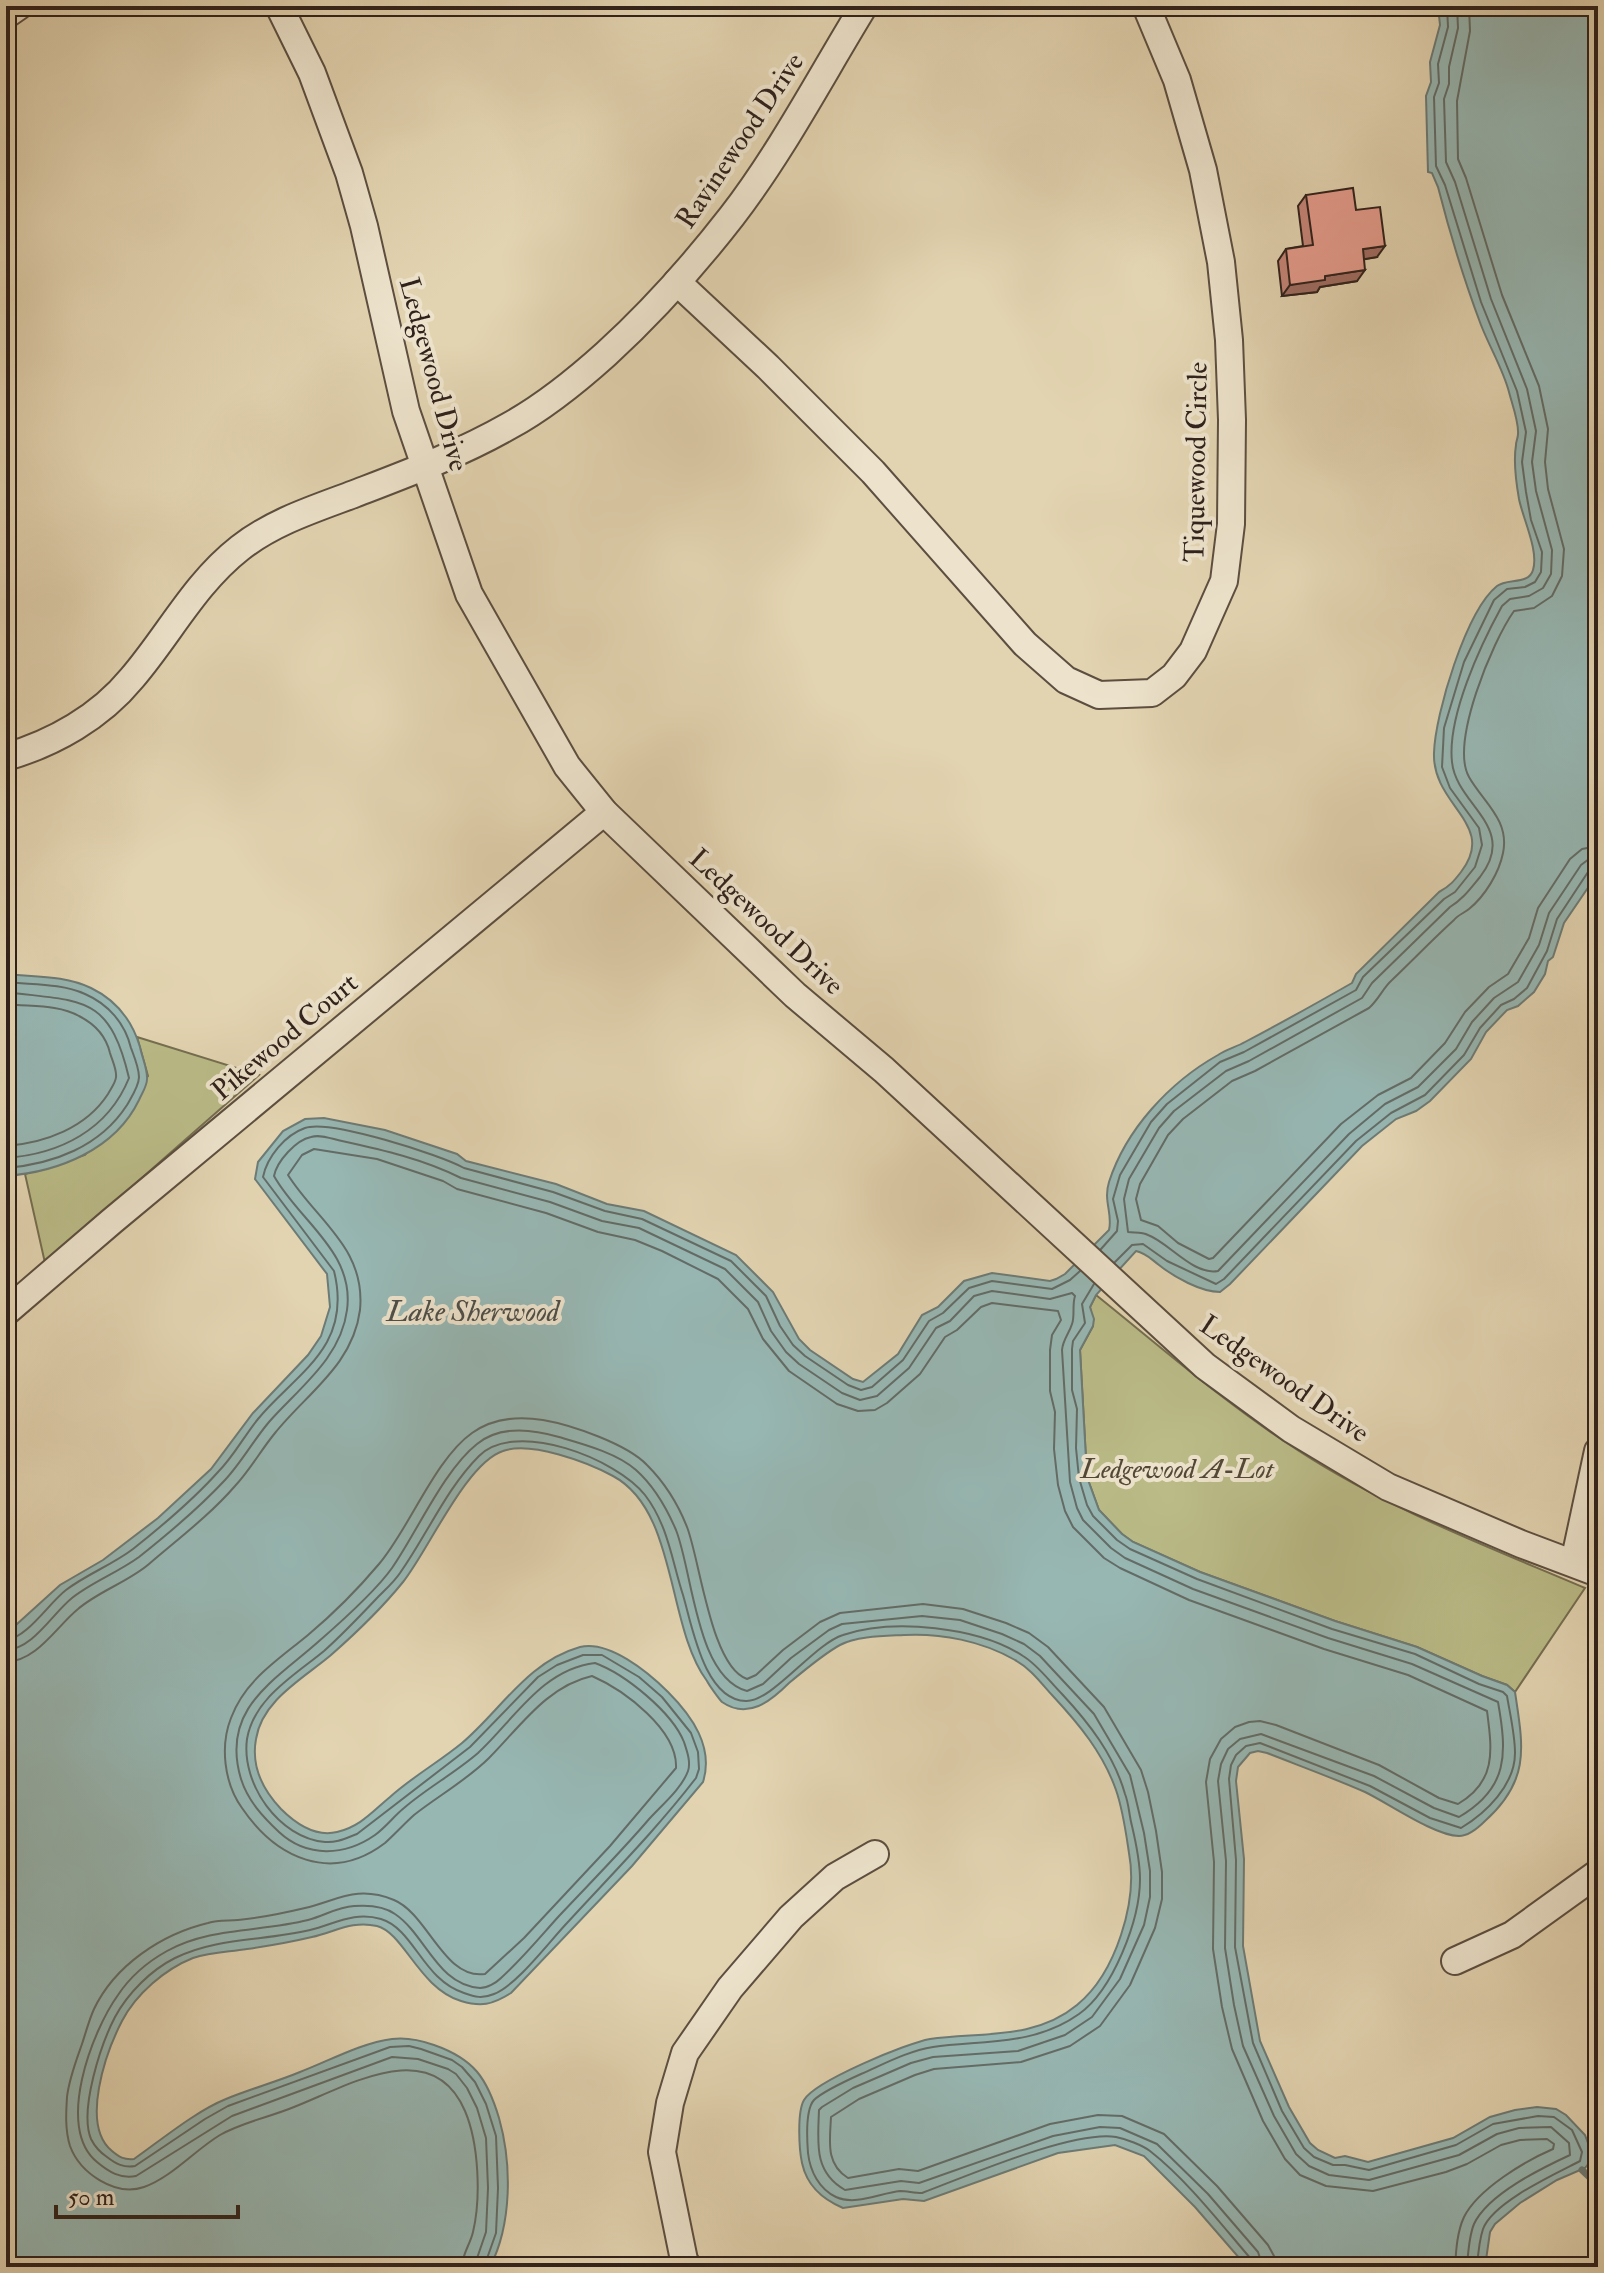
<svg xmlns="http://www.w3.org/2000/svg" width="1604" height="2273" font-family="'IM FELL Double Pica',serif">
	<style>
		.green { fill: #babb87; stroke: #746e51; stroke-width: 2 }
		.water { fill: #97b7b3; stroke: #6d7b76; stroke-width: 2 }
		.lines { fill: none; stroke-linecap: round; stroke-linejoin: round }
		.shore { stroke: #636c67; stroke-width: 2 }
		.stream { stroke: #6d7b76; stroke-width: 7 }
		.minor-casing { stroke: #5c4e40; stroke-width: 30 }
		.minor { stroke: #ede3cc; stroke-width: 26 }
		.wall { fill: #c58578; stroke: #2f211b; stroke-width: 2 }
		.shaded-wall { fill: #a06c62; stroke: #2f211b; stroke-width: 2 }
		.building { fill: #e59b8c; stroke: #2f211b; stroke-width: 2 }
		.labels { text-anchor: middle; stroke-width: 8; stroke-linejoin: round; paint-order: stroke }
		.street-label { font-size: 28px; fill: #2f211b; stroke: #ede3cc }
		.park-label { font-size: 28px; font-style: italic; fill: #524836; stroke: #ede3cc }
		.water-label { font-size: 30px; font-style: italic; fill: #4e4e49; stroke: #ede3cc }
	</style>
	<rect width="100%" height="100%" fill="#e3d4b1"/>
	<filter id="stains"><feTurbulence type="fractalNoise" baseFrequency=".0025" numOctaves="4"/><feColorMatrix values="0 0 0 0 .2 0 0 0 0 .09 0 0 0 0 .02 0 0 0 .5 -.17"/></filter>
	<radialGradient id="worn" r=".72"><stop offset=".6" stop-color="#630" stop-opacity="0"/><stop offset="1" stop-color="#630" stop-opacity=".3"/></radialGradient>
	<g class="green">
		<path d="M 137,1037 L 259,1075 L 45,1263 L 25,1174 L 85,1155 L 148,1076 Z"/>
		<path d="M 1096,1295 C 1162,1348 1227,1405 1299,1451 C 1388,1509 1489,1547 1585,1588 L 1515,1692 L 1507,1685 L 1482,1676 L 1417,1647 L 1335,1621 L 1200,1572 L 1133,1542 L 1122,1534 L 1099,1510 L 1087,1477 L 1080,1350 L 1093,1326 L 1090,1307 Z"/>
	</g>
	<g class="water">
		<path d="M 1438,6 L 1598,6 L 1598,873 L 1564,923 L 1553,957 L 1548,961 L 1545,974 L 1534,992 L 1518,1006 L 1507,1010 L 1486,1032 L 1471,1059 L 1430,1101 L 1416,1111 L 1396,1119 L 1362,1146 L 1230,1284 L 1220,1292 C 1201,1292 1174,1277 1159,1265 C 1151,1259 1146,1253 1136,1251 L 1096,1295 L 1090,1307 L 1094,1319 L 1093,1326 L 1080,1350 L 1087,1477 L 1099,1510 L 1122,1534 L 1133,1542 L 1200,1572 L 1335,1621 L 1417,1647 L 1482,1676 L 1507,1685 L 1515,1692 C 1523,1746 1531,1780 1485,1821 C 1479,1827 1468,1836 1459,1836 C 1435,1836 1388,1803 1365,1792 C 1333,1778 1300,1766 1267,1753 L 1258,1751 L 1250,1753 L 1238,1767 L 1236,1781 L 1244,1859 L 1243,1946 L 1260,2041 L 1289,2107 L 1310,2143 L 1318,2150 L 1335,2158 L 1345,2156 L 1368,2162 L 1453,2138 L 1490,2117 L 1515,2110 L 1537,2107 L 1556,2109 L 1566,2115 L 1585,2135 L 1591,2151 L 1589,2163 L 1585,2168 L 1557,2180 L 1520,2203 L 1495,2224 L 1490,2232 L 1485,2267 L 1247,2267 L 1195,2207 L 1144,2156 L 1115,2145 L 1058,2153 L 924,2201 L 903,2199 L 843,2208 C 822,2199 807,2186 802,2163 C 799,2149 797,2112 804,2100 C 815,2081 907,2043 930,2039 C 981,2032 1035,2040 1077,2005 C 1116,1973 1138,1901 1129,1853 C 1126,1833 1123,1810 1116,1790 C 1103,1753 1079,1724 1052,1695 C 1041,1683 1030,1668 1015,1660 C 982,1641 941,1633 904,1635 C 885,1636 857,1636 840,1645 C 827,1652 801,1673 789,1683 C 771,1701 748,1720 722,1702 C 719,1699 709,1685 707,1681 C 666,1626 678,1511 613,1476 C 587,1462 531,1441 503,1451 C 466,1463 428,1551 403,1582 C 382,1608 356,1633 331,1655 C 304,1678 262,1700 256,1739 C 251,1766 263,1790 281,1809 C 296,1824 316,1837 337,1832 C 360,1827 373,1811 390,1797 C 412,1777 439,1762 462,1743 C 501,1710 527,1662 580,1647 C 609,1640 648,1672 668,1692 C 692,1716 714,1747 703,1782 L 632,1866 L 511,1993 C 492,2005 481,2007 461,2001 C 419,1988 404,1933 377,1926 C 352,1920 335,1932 312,1937 C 291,1942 268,1946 247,1949 C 228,1952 211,1952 193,1958 C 165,1969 136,1994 122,2021 C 106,2052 80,2125 112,2151 C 119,2157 124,2160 134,2159 C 161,2140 196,2111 226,2099 C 250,2089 276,2082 300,2072 C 329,2061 361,2043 392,2039 C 407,2037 420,2040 434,2045 C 474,2059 487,2078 499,2118 C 512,2164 512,2224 490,2267 L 6,2267 L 6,1634 L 60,1585 L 103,1560 L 158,1518 L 211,1469 L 253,1413 L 308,1355 L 321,1336 L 330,1307 L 327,1274 L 255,1179 L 258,1162 L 283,1131 L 305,1119 L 324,1118 L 385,1130 L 457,1154 L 466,1161 L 556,1184 L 607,1204 L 644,1211 L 736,1255 L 773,1292 L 799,1339 L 810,1350 L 853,1379 L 863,1382 L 898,1354 L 922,1315 L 938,1307 L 964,1281 L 992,1273 L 1050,1281 L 1056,1279 L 1065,1274 L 1109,1230 C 1113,1214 1103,1201 1109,1182 C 1126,1129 1170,1082 1218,1055 C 1227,1049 1236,1047 1245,1042 C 1281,1023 1317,1003 1352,983 L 1356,974 L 1439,892 C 1450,886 1454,881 1461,872 C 1498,824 1432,806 1434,753 C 1435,714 1466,611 1497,586 C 1507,578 1529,585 1533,570 C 1539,551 1523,519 1519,499 C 1516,482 1513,463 1516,445 C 1516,441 1518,438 1518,434 C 1519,422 1512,404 1509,392 C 1503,369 1490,348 1481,325 C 1464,280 1450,234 1438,187 L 1432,173 L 1428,172 L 1426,96 L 1431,82 L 1430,62 L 1440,25 Z"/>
		<path d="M 6,974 C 34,977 65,975 91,988 C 116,1000 132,1020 140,1047 C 142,1057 147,1068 147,1077 C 148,1085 142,1093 139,1100 C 115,1150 58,1172 6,1176 Z"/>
	</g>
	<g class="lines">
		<g class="shore">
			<path d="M 1457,6 L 1458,28 L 1449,67 L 1449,84 L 1444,99 L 1446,162 L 1455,182 L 1491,299 L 1527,389 L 1536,431 L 1532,462 L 1536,491 L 1552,550 L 1551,574 L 1543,588 L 1529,596 L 1510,599 L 1502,606 C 1480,646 1447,717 1452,762 C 1456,805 1519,827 1480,877 C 1470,889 1463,899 1450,907 L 1372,983 L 1362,998 L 1249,1061 L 1226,1071 L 1174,1111 L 1159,1128 L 1129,1179 L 1124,1199 L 1128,1232 C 1134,1233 1142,1232 1148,1235 C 1168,1242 1194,1276 1218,1271 L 1349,1134 L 1385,1104 L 1418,1087 L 1456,1049 L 1472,1022 L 1494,998 L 1518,982 L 1539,945 L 1549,913 L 1581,865 L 1589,859 L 1598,858"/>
			<path d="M 1469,6 L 1470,31 L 1457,101 L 1458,159 L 1466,178 L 1502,295 L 1539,386 L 1548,429 L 1545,462 L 1548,489 L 1564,549 L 1562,576 L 1552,596 L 1534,608 L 1514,611 C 1492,642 1450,743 1469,777 C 1483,802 1510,820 1503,853 C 1499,873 1485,896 1469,909 C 1464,913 1458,915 1454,920 C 1433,939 1413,960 1392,980 C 1383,988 1379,999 1369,1008 L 1255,1071 L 1232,1081 L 1183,1119 L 1168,1135 L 1140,1184 L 1136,1199 L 1141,1220 L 1158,1226 L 1178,1243 L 1209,1259 L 1213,1258 L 1341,1124 L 1378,1095 L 1411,1078 L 1445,1043 L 1465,1012 L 1489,987 L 1508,974 L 1529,938 L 1538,908 L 1570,859 L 1582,849 L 1598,846"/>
			<path d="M 6,982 C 32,985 60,983 85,994 C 108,1004 125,1023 131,1048 C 134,1056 139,1068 139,1077 C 139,1086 131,1098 127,1105 C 100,1147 53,1164 6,1168"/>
			<path d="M 6,992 C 81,1002 109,993 129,1078 C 108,1130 60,1154 6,1158"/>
			<path d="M 6,1004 C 30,1007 58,1004 79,1016 C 95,1024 106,1036 110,1053 C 112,1060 117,1070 116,1077 C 116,1082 110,1090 108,1094 C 86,1128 45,1143 6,1146"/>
			<path d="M 1101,1249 L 1117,1231 L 1118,1221 L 1113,1199 L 1120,1175 L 1151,1122 L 1167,1104 L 1220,1062 L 1244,1052 L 1356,990 L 1363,977 L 1444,899 L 1455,892 L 1475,867 L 1482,845 L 1479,828 L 1450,788 L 1442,767 L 1444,728 L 1464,662 L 1494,600 L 1507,589 L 1525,587 L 1535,582 L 1541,572 L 1542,552 L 1531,520 L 1526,492 L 1522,462 L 1526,432 L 1517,391 L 1481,302 L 1445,185 L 1436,166 L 1434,97 L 1439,83 L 1438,64 L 1448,27 L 1447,6"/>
			<path d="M 1115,1262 L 1132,1245 L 1143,1244 L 1167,1261 L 1216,1284 L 1224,1279 L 1356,1141 L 1391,1113 L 1425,1095 L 1464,1055 L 1480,1028 L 1501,1005 L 1514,999 L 1527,988 L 1547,951 L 1557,919 L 1588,872 L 1598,868"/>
			<path d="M 1094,1284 L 1082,1304 L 1085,1323 L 1073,1341 L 1072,1349 L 1072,1390 L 1077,1409 L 1076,1448 L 1079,1478 L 1087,1505 L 1093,1516 L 1117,1540 L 1130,1549 L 1197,1579 L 1332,1629 L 1415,1654 L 1479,1684 L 1503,1692 L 1507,1696 C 1510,1714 1515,1735 1515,1753 C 1515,1785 1486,1813 1461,1828 L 1430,1818 L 1370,1786 L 1260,1743 L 1246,1746 L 1236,1755 L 1231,1765 L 1229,1779 L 1236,1860 L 1235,1947 L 1253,2043 L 1282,2111 L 1304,2148 L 1314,2157 L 1333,2165 L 1345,2165 L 1369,2170 L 1456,2145 L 1493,2124 L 1538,2116 L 1554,2117 L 1572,2130 L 1582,2152 L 1580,2161 C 1555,2174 1493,2202 1483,2229 C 1479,2241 1478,2255 1477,2267"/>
			<path d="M 6,1640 C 27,1638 49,1603 66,1590 C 87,1574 112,1565 133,1549 C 162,1526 193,1500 218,1472 C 234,1456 244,1436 258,1419 C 280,1392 310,1372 327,1342 C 339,1320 340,1295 334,1271 L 263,1177 C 267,1157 285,1135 305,1128 C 329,1119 441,1155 464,1168 L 553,1192 L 605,1211 L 642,1219 L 731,1261 L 766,1296 L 780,1326 L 793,1345 L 805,1356 L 848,1385 L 861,1390 L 872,1387 L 903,1360 L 929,1321 L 943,1313 L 969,1288 L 992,1281 L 1052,1289 L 1070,1280 L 1080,1271"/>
			<path d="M 6,1650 C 33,1649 52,1614 72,1598 C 92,1582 117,1573 139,1557 C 168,1534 199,1508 225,1480 C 241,1463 253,1441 269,1422 C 299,1388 341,1358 347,1310 C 355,1252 299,1221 274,1176 C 277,1161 296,1140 311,1137 C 321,1134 332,1139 342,1141 C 383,1150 423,1159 461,1178 L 550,1202 L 602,1221 L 639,1228 L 725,1269 L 758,1302 L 771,1331 L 786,1352 L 799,1364 L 842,1393 L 860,1400 L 877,1396 L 909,1368 L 936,1328 L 950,1321 L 974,1296 L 992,1291 L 1050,1299 L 1072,1293 L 1075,1296 C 1072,1305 1075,1316 1072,1324 C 1069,1334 1063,1339 1062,1350 L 1070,1482 L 1077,1508 L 1083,1520 L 1111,1548 L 1125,1558 L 1193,1589 L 1328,1638 L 1412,1664 L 1498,1702 C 1507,1753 1509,1788 1459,1817 L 1434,1808 L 1374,1776 L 1261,1734 L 1240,1739 L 1228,1749 L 1221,1764 L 1218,1781 L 1226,1861 L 1225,1948 L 1234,2005 L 1243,2046 L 1274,2116 L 1296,2154 L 1309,2166 L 1329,2175 L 1369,2180 L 1459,2155 L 1497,2134 L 1519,2128 L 1551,2127 L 1569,2143 L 1570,2155 C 1542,2168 1488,2194 1474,2224 C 1469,2236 1468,2253 1467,2267"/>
			<path d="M 6,1662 C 37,1661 56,1627 78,1609 C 99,1591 128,1582 149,1564 C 178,1539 210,1515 235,1486 C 250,1470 261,1450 275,1433 C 307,1393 353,1365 360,1310 C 366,1248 317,1221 288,1175 L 302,1155 L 314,1149 L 377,1159 L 443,1181 L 457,1189 L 546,1213 L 598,1232 L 635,1240 L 662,1251 L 718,1279 L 748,1309 L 763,1339 L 789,1371 L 837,1404 L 858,1411 L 875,1410 L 887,1403 L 920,1374 L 945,1337 L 957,1330 L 981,1307 L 992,1303 L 1058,1311 L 1061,1320 L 1052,1335 L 1050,1350 L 1050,1391 L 1055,1412 L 1054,1449 L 1058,1485 L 1065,1511 L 1073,1527 L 1104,1558 L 1120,1568 L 1189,1600 L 1324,1649 L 1408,1675 L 1487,1711 C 1492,1750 1497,1781 1458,1804 L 1439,1798 L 1379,1765 L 1276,1725 L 1260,1721 L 1249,1722 L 1235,1727 L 1221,1739 L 1210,1759 L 1206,1782 L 1214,1862 L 1213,1949 L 1222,2007 L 1232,2049 L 1263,2121 L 1285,2159 L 1300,2175 L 1326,2186 L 1373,2191 L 1446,2172 L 1467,2164 L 1501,2145 L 1520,2140 L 1547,2139 L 1554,2144 L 1553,2149 C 1525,2161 1478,2189 1464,2217 C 1457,2232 1456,2251 1455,2267"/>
			<path d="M 462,2267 C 462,2254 470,2245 473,2232 C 481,2198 479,2144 465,2111 C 432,2034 348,2086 294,2107 C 270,2117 243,2122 220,2135 C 195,2150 172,2177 144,2187 C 115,2197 80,2173 70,2146 C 65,2130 66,2113 67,2097 C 69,2079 76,2061 82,2044 C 86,2032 89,2020 94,2009 C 115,1965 162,1934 208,1923 C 218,1920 228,1921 238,1920 C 260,1918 284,1913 305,1908 C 338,1900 357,1885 394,1900 C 428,1914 444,1980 485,1974 L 524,1938 L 610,1846 L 676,1768 C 678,1730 624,1690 592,1676 C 547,1686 520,1727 489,1758 C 467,1780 438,1796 414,1815 C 404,1824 395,1834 385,1843 C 331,1884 276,1858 242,1808 C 224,1783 220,1746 231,1718 C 245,1680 278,1660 308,1635 C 333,1614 358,1589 379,1564 C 409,1529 435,1459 472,1433 C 493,1418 518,1416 543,1420 C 572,1425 627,1444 647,1465 C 664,1482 678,1504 687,1527 C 700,1560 711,1667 747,1679 L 756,1675 L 783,1650 L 820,1622 L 840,1613 L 923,1604 L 963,1609 L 1006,1623 L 1029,1633 L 1048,1647 L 1104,1707 L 1141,1770 L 1148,1792 L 1156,1831 L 1162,1872 L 1162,1899 L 1155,1928 L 1130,1985 L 1100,2026 L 1070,2046 L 1021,2062 L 934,2069 L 915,2075 L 859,2099 L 831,2117 C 830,2140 825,2164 848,2178 L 899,2169 L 918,2171 L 1050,2124 L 1098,2115 L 1122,2116 L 1164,2134 L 1217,2186 L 1268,2245 L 1274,2256 L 1275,2267"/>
			<path d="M 474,2267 L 486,2232 L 488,2188 L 486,2138 L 477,2108 L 467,2088 L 456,2074 L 448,2069 L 418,2059 L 392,2057 L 232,2116 L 136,2176 C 120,2179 109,2172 97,2162 C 55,2128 92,2031 118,1995 C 130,1977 149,1961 167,1951 C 210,1927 261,1932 308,1920 C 324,1916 337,1907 354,1906 C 367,1905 384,1906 395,1914 C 426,1935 437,1985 480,1988 C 487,1988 496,1983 501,1978 C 522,1959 540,1937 559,1916 C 590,1883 621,1852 650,1818 C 662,1805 682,1788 688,1771 C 691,1762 687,1751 684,1742 C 672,1712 625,1674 595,1663 C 542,1669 513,1721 478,1753 C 455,1773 427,1788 404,1808 C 394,1816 386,1827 375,1835 C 345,1856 307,1858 279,1832 C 263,1817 248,1801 241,1779 C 220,1709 274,1681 318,1642 C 341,1622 375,1592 392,1568 C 417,1532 444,1470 477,1444 C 500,1425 532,1429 559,1437 C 583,1444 617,1453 636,1470 C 654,1486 667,1509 676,1530 C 693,1573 696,1677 747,1691 L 763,1684 L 791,1658 L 829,1630 L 842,1624 L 922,1616 L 960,1620 L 1002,1634 L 1024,1644 L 1040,1656 L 1094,1714 L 1130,1775 L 1144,1833 L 1150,1871 L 1150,1897 L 1144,1925 L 1120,1979 L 1092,2017 L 1065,2035 L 1018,2051 L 933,2057 L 911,2063 L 853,2088 L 822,2107 L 819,2110 C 818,2142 813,2172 845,2190 L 901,2181 L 919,2183 L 1053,2136 L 1100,2127 L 1120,2128 L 1157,2144 L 1208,2194 L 1258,2252 L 1263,2267"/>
			<path d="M 484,2267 L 496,2233 L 498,2188 L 496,2136 L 486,2104 L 475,2082 L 462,2067 L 452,2060 L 421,2049 L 409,2046 L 390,2047 L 228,2106 L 205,2119 L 135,2166 C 124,2168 116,2164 107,2157 C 101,2153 95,2147 91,2139 C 79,2110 101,2044 115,2017 C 128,1993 151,1970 175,1958 C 217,1937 265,1941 310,1930 C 335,1924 354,1911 381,1919 C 414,1929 423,1980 464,1993 C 475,1997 482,1999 494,1994 C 517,1985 549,1942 567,1923 C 611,1875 656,1830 696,1778 L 699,1769 L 698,1752 L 691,1733 L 662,1697 L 639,1677 L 602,1655 L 583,1655 L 557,1665 L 538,1677 L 470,1747 L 357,1834 C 346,1838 337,1843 325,1842 C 279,1838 241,1784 247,1739 C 254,1698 295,1675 324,1651 C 343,1634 360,1616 378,1597 C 385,1590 394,1582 400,1573 C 427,1535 446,1489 479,1456 C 516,1419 617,1459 645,1495 C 668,1525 672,1561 683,1595 C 692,1625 704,1700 746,1701 C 772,1702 814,1644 843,1635 C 893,1618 979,1627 1023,1656 C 1038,1665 1049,1681 1062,1694 C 1089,1723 1114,1755 1125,1794 C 1129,1804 1129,1815 1132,1826 C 1136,1843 1140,1861 1140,1879 C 1140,1920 1113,1990 1079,2014 C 1034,2046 984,2040 933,2047 C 908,2051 884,2064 861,2074 C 850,2079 822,2092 814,2100 C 805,2110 807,2140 808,2153 C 810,2171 819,2189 836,2197 C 856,2206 880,2193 900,2191 C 907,2191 914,2193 922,2193 C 965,2177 1073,2130 1116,2137 C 1126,2139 1142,2145 1150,2151 C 1187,2180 1220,2223 1251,2259 L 1253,2267"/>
		</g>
		<path class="stream" d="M 1582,2170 L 1598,2185"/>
		<defs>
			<g id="minor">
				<path d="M 279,6 L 312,73 L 349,173 L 364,226 L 406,411 L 469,594 L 567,766 L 604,812 L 795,995 L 884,1070 L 1205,1366 L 1291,1429 L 1388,1487 L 1521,1544 L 1598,1573"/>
				<path d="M 6,15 L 19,6"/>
				<path d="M 677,282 L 768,367 L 873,472 L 1025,644 L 1066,680 L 1099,695 L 1152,693 L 1174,676 L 1193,651 L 1224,581 L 1231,524 L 1232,420 L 1229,340 L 1221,262 L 1203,170 L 1177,80 L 1146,6"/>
				<path d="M 6,757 C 54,743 100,717 132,678 C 169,635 194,584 240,548 C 273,522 314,509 354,494 C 406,474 460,454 509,426 C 544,407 576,381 606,354 C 652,312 694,265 732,216 C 782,151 821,76 864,6"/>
				<path d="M 6,1312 L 112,1221 L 604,812"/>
				<path d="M 1574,1563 L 1598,1451"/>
				<path d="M 1455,1961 L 1512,1935 L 1598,1873"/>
				<path d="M 688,2267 L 684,2260 L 662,2152 L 670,2103 L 685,2053 L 730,1988 L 791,1917 L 835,1877 L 875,1854"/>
			</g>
		</defs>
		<use href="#minor" class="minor-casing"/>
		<use href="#minor" class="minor"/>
	</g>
	<path class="wall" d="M 1306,195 L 1356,210 L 1377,257 L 1364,259 L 1357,281 L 1320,287 L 1317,292 L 1282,296 L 1278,261 L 1286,249 L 1303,246 L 1298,206 Z"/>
	<g class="shaded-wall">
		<path d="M 1385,246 L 1377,257 L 1354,261 L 1363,249 Z"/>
		<path d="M 1365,270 L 1357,281 L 1320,287 L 1317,292 L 1282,296 L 1290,285 L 1325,276 Z"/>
	</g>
	<path class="building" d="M 1353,188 L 1356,210 L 1380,207 L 1385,246 L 1363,249 L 1365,270 L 1325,276 L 1325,280 L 1290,285 L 1286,249 L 1313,245 L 1306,195 Z"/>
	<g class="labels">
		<g class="street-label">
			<text transform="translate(739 140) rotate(-56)" y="10">Ravinewood Drive</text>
			<text transform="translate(435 374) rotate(75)" y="10">Ledgewood Drive</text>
			<text transform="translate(1195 462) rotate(-89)" y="10">Tiquewood Circle</text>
			<text transform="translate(767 921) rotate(43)" y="10">Ledgewood Drive</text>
			<text transform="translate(284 1036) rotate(-40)" y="10">Pikewood Court</text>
			<text transform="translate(1285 1378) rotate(35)" y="10">Ledgewood Drive</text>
		</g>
		<g class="park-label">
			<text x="1177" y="1478">Ledgewood A-Lot</text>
		</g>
		<g class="water-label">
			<text x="473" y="1321">Lake Sherwood</text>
		</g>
	</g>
	<rect width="1604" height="2273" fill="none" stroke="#e3d4b1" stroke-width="32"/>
	<rect x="8" y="8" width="1588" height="2257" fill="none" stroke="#2f211b" stroke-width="4"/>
	<rect x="16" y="16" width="1572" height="2241" fill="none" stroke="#2f211b" stroke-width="2"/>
	<path d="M56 2205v12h182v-12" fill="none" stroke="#2f211b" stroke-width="4"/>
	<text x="68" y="2205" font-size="24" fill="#2f211b" stroke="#ede3cc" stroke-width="6" paint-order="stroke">50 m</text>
	<rect width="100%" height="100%" filter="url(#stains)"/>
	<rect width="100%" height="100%" fill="url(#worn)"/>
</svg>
